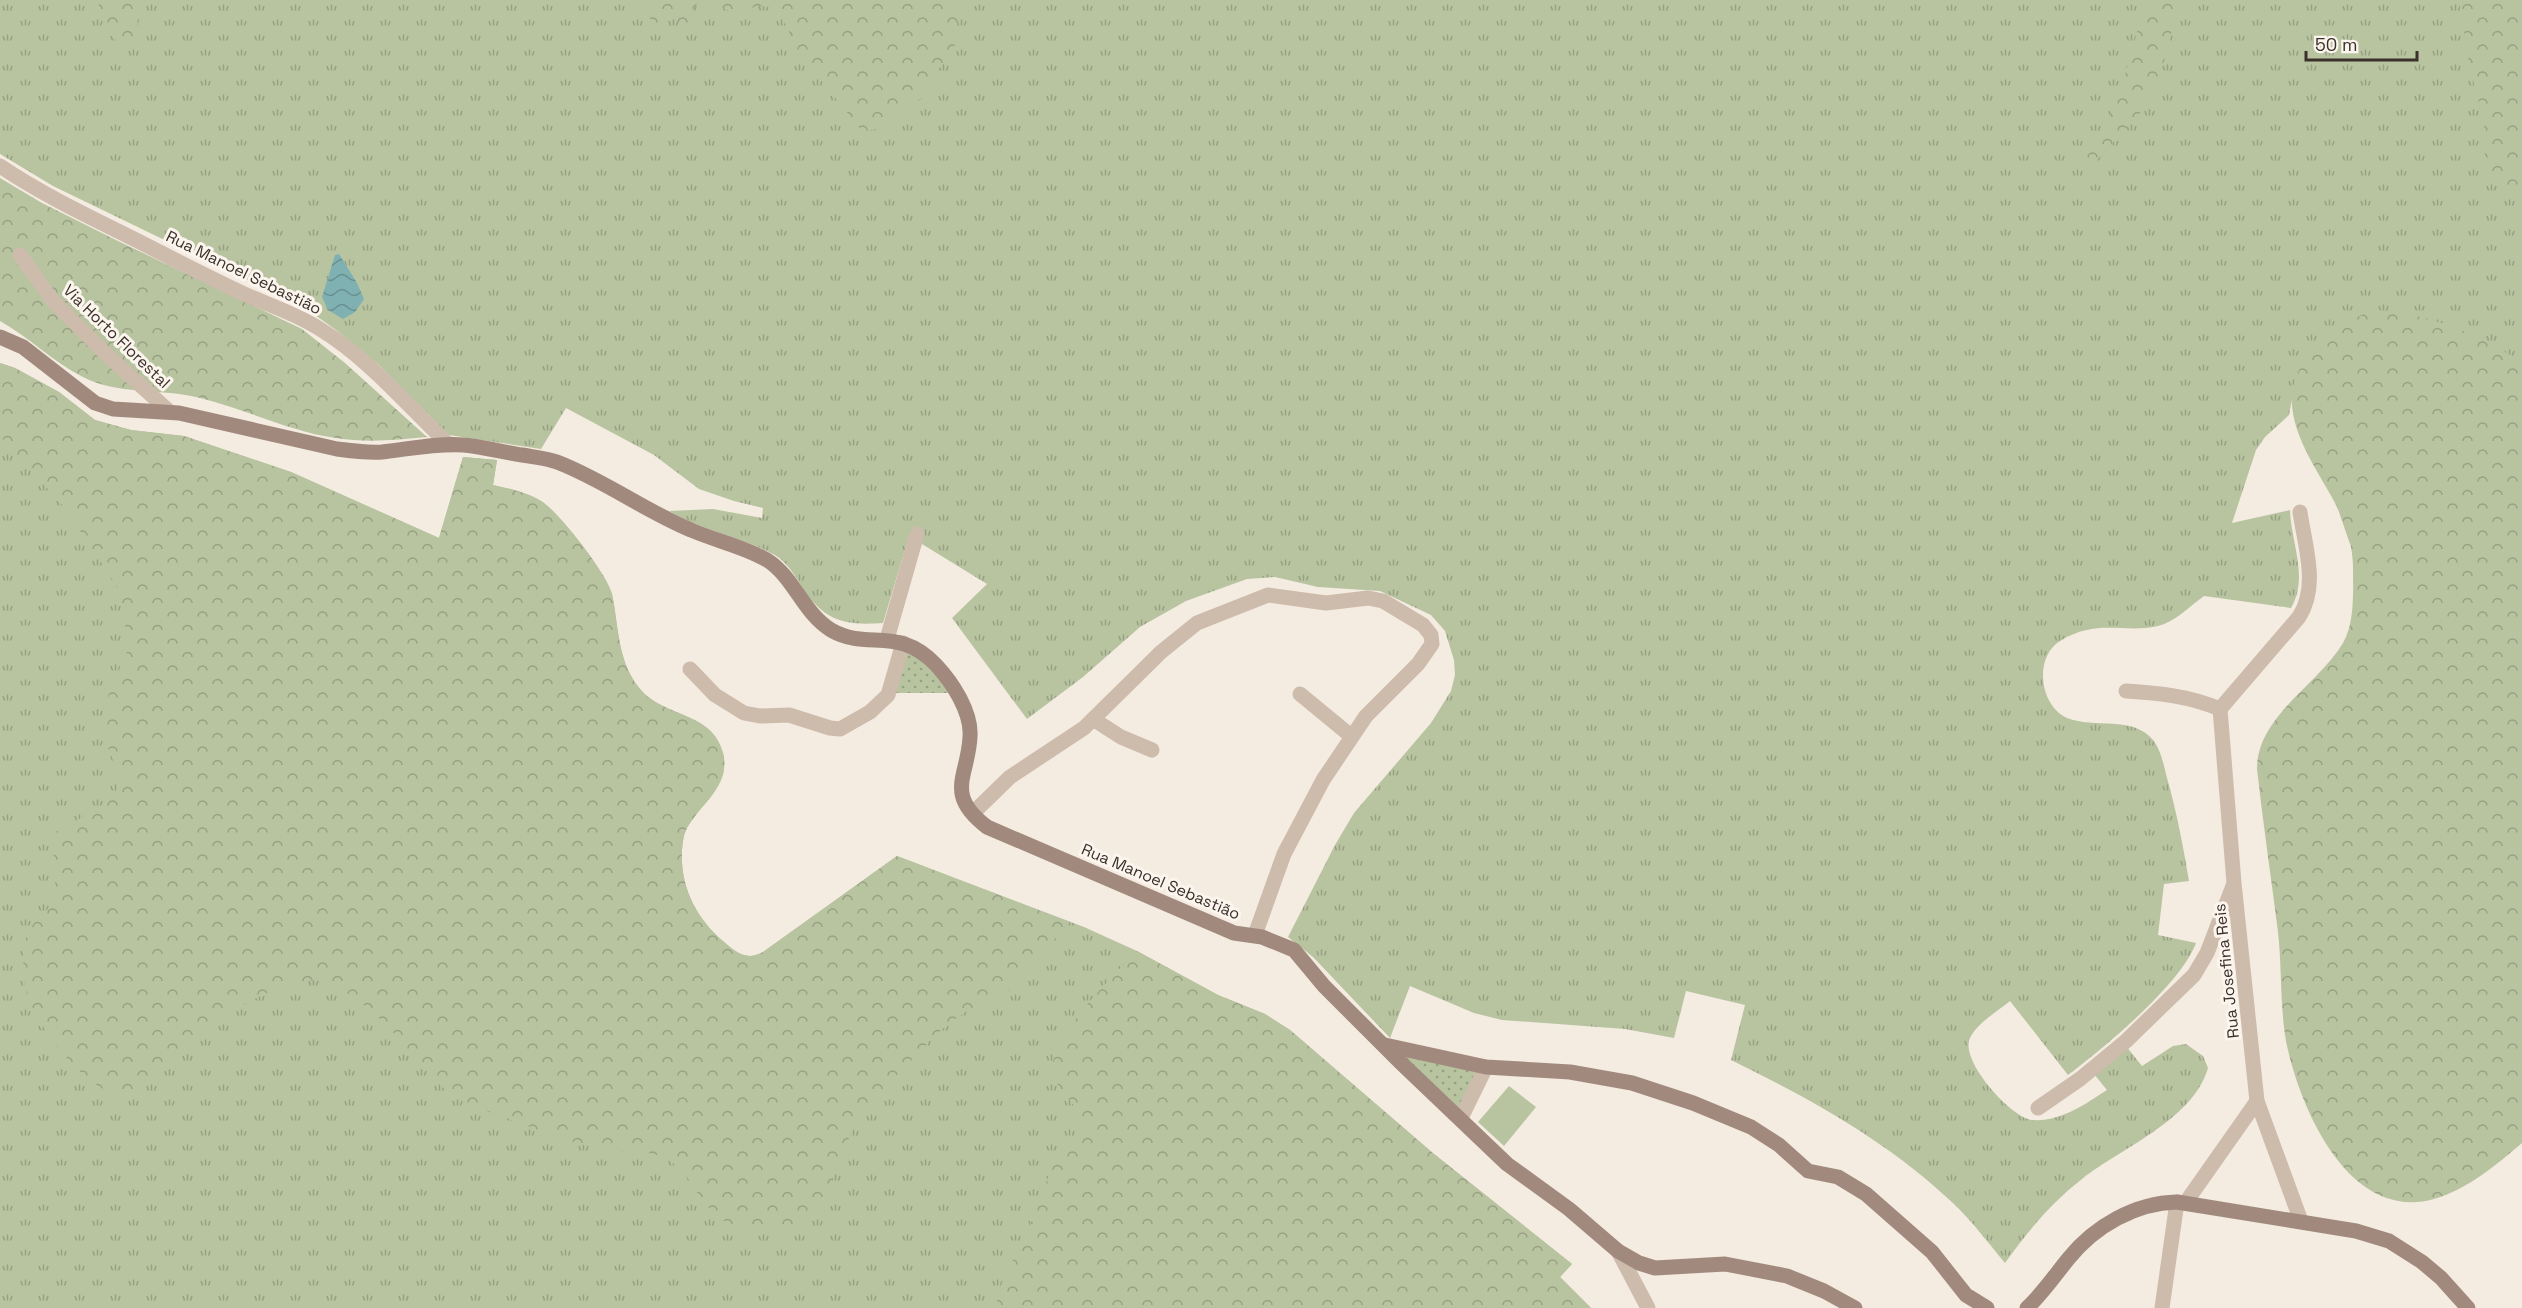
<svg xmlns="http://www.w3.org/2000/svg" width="2522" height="1308" font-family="'Space Grotesk',sans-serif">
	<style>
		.grass { fill: url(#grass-tufts) }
		.forest { fill: url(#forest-crowns) }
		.park { fill: url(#park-dots) }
		.pitch { fill: #b8c4a0 }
		.water { fill: url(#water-waves) }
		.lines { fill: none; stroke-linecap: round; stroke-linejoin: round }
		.street { stroke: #cdbbac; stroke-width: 15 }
		.secondary { stroke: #a18a7d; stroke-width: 15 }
		.labels { text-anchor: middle; stroke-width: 6; stroke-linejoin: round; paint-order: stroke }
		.street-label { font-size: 16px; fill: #3b302b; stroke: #fbf5ee }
	</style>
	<defs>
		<pattern id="grass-tufts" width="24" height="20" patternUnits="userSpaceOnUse" patternTransform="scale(1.5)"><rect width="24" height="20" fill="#b8c4a0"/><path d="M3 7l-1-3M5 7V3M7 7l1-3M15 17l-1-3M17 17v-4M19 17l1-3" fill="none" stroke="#97a083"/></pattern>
		<pattern id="forest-crowns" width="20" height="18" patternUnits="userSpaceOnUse" patternTransform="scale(1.5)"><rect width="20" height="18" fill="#b8c4a0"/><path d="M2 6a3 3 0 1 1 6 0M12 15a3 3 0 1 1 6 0" fill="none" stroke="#97a083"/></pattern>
		<pattern id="park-dots" width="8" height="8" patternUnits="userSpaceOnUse" patternTransform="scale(1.5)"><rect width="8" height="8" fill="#b8c4a0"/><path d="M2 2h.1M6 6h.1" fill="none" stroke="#97a083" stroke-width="1.8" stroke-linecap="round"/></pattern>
		<pattern id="water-waves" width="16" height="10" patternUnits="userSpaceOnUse" patternTransform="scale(1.5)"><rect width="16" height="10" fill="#7fb0b2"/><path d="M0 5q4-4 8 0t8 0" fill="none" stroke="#699091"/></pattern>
	</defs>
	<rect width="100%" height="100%" fill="#f4ebe1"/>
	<g class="grass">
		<path d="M 0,0 L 2522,0 L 2522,362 L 2452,328 L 2350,544 L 2295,384 L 2289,415 L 2265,437 L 2256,450 L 2232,523 L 2290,510 C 2291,543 2309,577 2291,608 L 2204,596 C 2190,606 2175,622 2158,626 C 2123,634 2098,618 2060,641 C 2034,657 2039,705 2067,718 C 2094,729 2133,715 2153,740 C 2161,750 2164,766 2167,778 C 2177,813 2183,846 2189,881 L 2164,884 L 2158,935 L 2196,943 C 2181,984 2104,1048 2068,1075 L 2010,1001 C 1998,1011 1977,1023 1970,1038 C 1959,1060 2011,1118 2032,1120 C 2061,1122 2085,1104 2107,1090 L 2094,1074 L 2126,1046 L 2142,1066 L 2173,1046 L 2186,1044 L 2203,1056 L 2208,1068 C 2193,1120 2121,1148 2082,1179 C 2052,1202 2027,1232 2005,1263 C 1989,1244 1973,1222 1954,1204 C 1889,1142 1811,1099 1731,1060 L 1745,1005 L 1686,991 L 1674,1038 L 1625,1029 L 1502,1020 L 1474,1013 L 1410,986 L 1390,1038 L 1313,957 L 1288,937 L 1335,845 L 1354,813 L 1431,723 L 1451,691 L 1455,675 L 1454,660 L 1445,631 L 1431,615 L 1380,591 L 1318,587 L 1275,577 L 1247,579 L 1186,601 L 1140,627 L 1083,677 L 1027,719 L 952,618 L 987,584 L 909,536 L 883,623 C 841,626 822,620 799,582 C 792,571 784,559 771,553 C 738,536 701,530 669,511 L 713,509 L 762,518 L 763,508 L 734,501 L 699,489 L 654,455 L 566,408 L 541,449 L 449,435 L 379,365 L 336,330 L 305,308 L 53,186 L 0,154 Z"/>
		<path d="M 0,363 L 15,368 L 59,392 L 95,420 L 131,430 L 184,436 L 291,472 L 439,538 L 463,457 L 497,460 L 493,485 C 509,489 526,492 541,501 C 559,512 607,574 612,594 C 619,627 617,661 640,689 C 664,718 712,711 723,753 C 731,786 701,803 687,828 C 683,835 683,842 682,850 C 680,887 696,918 724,942 C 737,953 746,961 763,952 L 897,856 L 1084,927 L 1137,951 L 1218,995 L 1265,1014 L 1290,1030 L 1434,1154 L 1572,1264 L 1560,1277 L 1591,1308 L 0,1308 Z"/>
	</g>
	<g class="forest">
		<path d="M 98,0 L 140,0 C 144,19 132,27 136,45 L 130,50 C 109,39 101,22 98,0 Z"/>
		<path d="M 652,0 L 959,0 L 956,42 L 952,52 L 936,72 L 928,94 L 878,129 L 862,131 L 798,51 L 782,17 L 769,7 L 758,6 L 736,13 L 725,9 L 712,1 L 699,2 L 691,11 L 690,22 L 686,25 L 678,23 L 671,12 L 664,22 L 657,26 L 649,17 L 649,3 Z"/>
		<path d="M 2146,0 L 2191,0 L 2172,28 L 2169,49 L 2149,98 L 2141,112 L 2098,159 L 2090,165 L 2087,156 L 2091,146 L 2116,105 L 2120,93 Z"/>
		<path d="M 2459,0 L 2522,0 L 2522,190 L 2500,183 L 2491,178 L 2485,166 L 2484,122 L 2470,69 Z"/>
		<path d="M 0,178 L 42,203 L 116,240 L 302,329 L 345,363 L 427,437 C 396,440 367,443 336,438 C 286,431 240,406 191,396 C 155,389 116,394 83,377 C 53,362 29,337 0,321 Z"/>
		<path d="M 2371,312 C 2423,309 2478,335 2522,362 L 2522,1143 C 2496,1165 2468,1189 2434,1199 C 2348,1223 2299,1106 2286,1041 C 2280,1007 2282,967 2278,932 C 2271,877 2263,823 2257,769 C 2257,716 2319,684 2343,643 C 2355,623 2353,591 2353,568 C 2353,549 2348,531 2341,515 C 2322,473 2275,421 2298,372 C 2302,362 2311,355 2319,348 C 2333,333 2350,317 2371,312 Z"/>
		<path d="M 0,363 L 15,368 L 59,392 L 95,420 L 131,430 L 184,436 L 291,472 L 439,538 L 463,457 L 497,460 L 493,485 C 509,489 526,492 541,501 C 559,512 607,574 612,594 C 619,628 617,661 640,689 C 664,718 712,711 723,753 C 731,786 701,803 687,828 C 683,835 683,842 682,850 C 680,887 696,918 724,942 C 737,953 746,961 763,952 L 897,856 L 1070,922 L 1007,993 C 994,1003 978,1004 964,1013 C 936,1031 916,1054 894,1078 C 880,1094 865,1109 855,1127 C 833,1163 832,1218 783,1228 C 754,1233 727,1230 708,1207 C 691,1187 688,1169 662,1157 C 645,1149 626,1153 608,1150 C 574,1145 541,1131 509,1119 C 490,1112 471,1106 453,1095 C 442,1088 432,1076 423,1066 C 397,1037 373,1006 337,988 C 333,986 329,983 325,982 C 287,971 206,1025 178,1050 C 166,1061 142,1091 126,1094 C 91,1100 38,1027 28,997 C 23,981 22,959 25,942 C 30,920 46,915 56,898 L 53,842 L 57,832 L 106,803 L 116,793 L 119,784 L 118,773 L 105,740 L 104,724 L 109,692 L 127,652 L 126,631 L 118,589 L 96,554 L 63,506 L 0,436 Z"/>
		<path d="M 1137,951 L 1218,995 L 1265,1014 L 1290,1030 L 1434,1154 L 1572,1264 L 1560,1277 L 1591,1308 L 1330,1308 L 1308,1305 L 1298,1308 L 995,1308 L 1002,1282 L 1031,1223 L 1052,1167 L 1083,1131 C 1082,1108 1062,1093 1050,1074 C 1057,1028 1106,984 1137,951 Z"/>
	</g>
	<g class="park">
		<path d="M 905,645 L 954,693 L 894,693 Z"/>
		<path d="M 1397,1052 L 1483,1069 L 1460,1113 Z"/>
	</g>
	<path class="pitch" d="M 1509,1086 L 1536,1107 L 1504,1146 L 1478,1122 Z"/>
	<path class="water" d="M 339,254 L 357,283 L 364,299 L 355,312 L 343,319 L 328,310 L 322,297 L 335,255 Z"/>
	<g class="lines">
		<g class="street">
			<path d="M 0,166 C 43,195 90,217 136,240 C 171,258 206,276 242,293 C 268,305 295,313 320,329 C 369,359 407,405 448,444"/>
			<path d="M 20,255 L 53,301 L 108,356 L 170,412"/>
			<path d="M 2300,512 C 2305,547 2319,586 2299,617 L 2220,709 L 2234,883 L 2257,1101 L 2301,1221"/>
			<path d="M 887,639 L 917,534"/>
			<path d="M 690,669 L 715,695 L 744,713 L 760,716 L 789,715 L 830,728 L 840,729 L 870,712 L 888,695 L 903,643"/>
			<path d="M 2126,691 C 2159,693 2189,696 2220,709"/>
			<path d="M 1300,694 L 1351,736"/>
			<path d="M 1093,719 L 1121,737 L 1152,750"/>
			<path d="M 973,813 L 1010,777 L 1084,728 L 1161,652 L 1197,623 L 1268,595 L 1326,603 L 1368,598 L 1383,601 L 1423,625 L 1431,635 L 1432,644 L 1418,664 L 1366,716 L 1323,780 L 1284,854 L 1255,935"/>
			<path d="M 2038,1108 L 2080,1079 L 2126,1041 L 2194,975 L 2207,953 L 2233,886"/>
			<path d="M 1461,1118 L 1486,1067"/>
			<path d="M 2186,1202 L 2257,1101"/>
			<path d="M 1618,1251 L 1648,1308"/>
			<path d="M 2162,1308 L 2177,1202"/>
		</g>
		<g class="secondary">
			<path d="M 0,337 L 23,347 L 95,403 L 113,409 L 179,413 L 337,449 C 352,451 367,453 382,452 C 409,449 437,443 464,445 C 483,447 503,452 522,455 C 534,457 546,458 557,462 C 604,480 645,511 691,530 C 716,541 743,546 767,560 C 794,577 803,613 831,630 C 867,651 899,625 936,665 C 952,682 972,712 970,737 C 968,777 944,794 987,827 L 1234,933 L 1262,937 L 1294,950 L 1324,986 L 1399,1061 L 1507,1164 L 1569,1209 L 1618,1251 L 1639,1263 L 1655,1268 L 1725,1264 L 1787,1276 L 1824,1291 L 1855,1308"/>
			<path d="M 1385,1045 L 1486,1067 L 1570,1072 L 1632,1083 L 1693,1103 L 1751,1127 L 1779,1145 L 1808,1171 L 1838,1177 L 1866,1194 L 1932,1252 L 1966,1295 L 1987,1308"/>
			<path d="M 2027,1308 C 2043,1293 2055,1275 2069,1258 C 2095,1226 2135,1203 2177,1202 L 2356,1231 L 2389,1241 L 2422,1262 L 2441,1278 L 2468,1308"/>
		</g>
	</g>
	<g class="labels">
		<g class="street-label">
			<text transform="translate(244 272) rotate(26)" y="6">Rua Manoel Sebastião</text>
			<text transform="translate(117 336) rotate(44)" y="6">Via Horto Florestal</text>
			<text transform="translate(1161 881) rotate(23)" y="6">Rua Manoel Sebastião</text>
			<text transform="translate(2226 971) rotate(-96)" y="6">Rua Josefina Reis</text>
		</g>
	</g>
	<path d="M2306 51v9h111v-9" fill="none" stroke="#3b302b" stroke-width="3"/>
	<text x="2315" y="51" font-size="18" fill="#3b302b" stroke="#fbf5ee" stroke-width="4.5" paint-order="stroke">50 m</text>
</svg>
